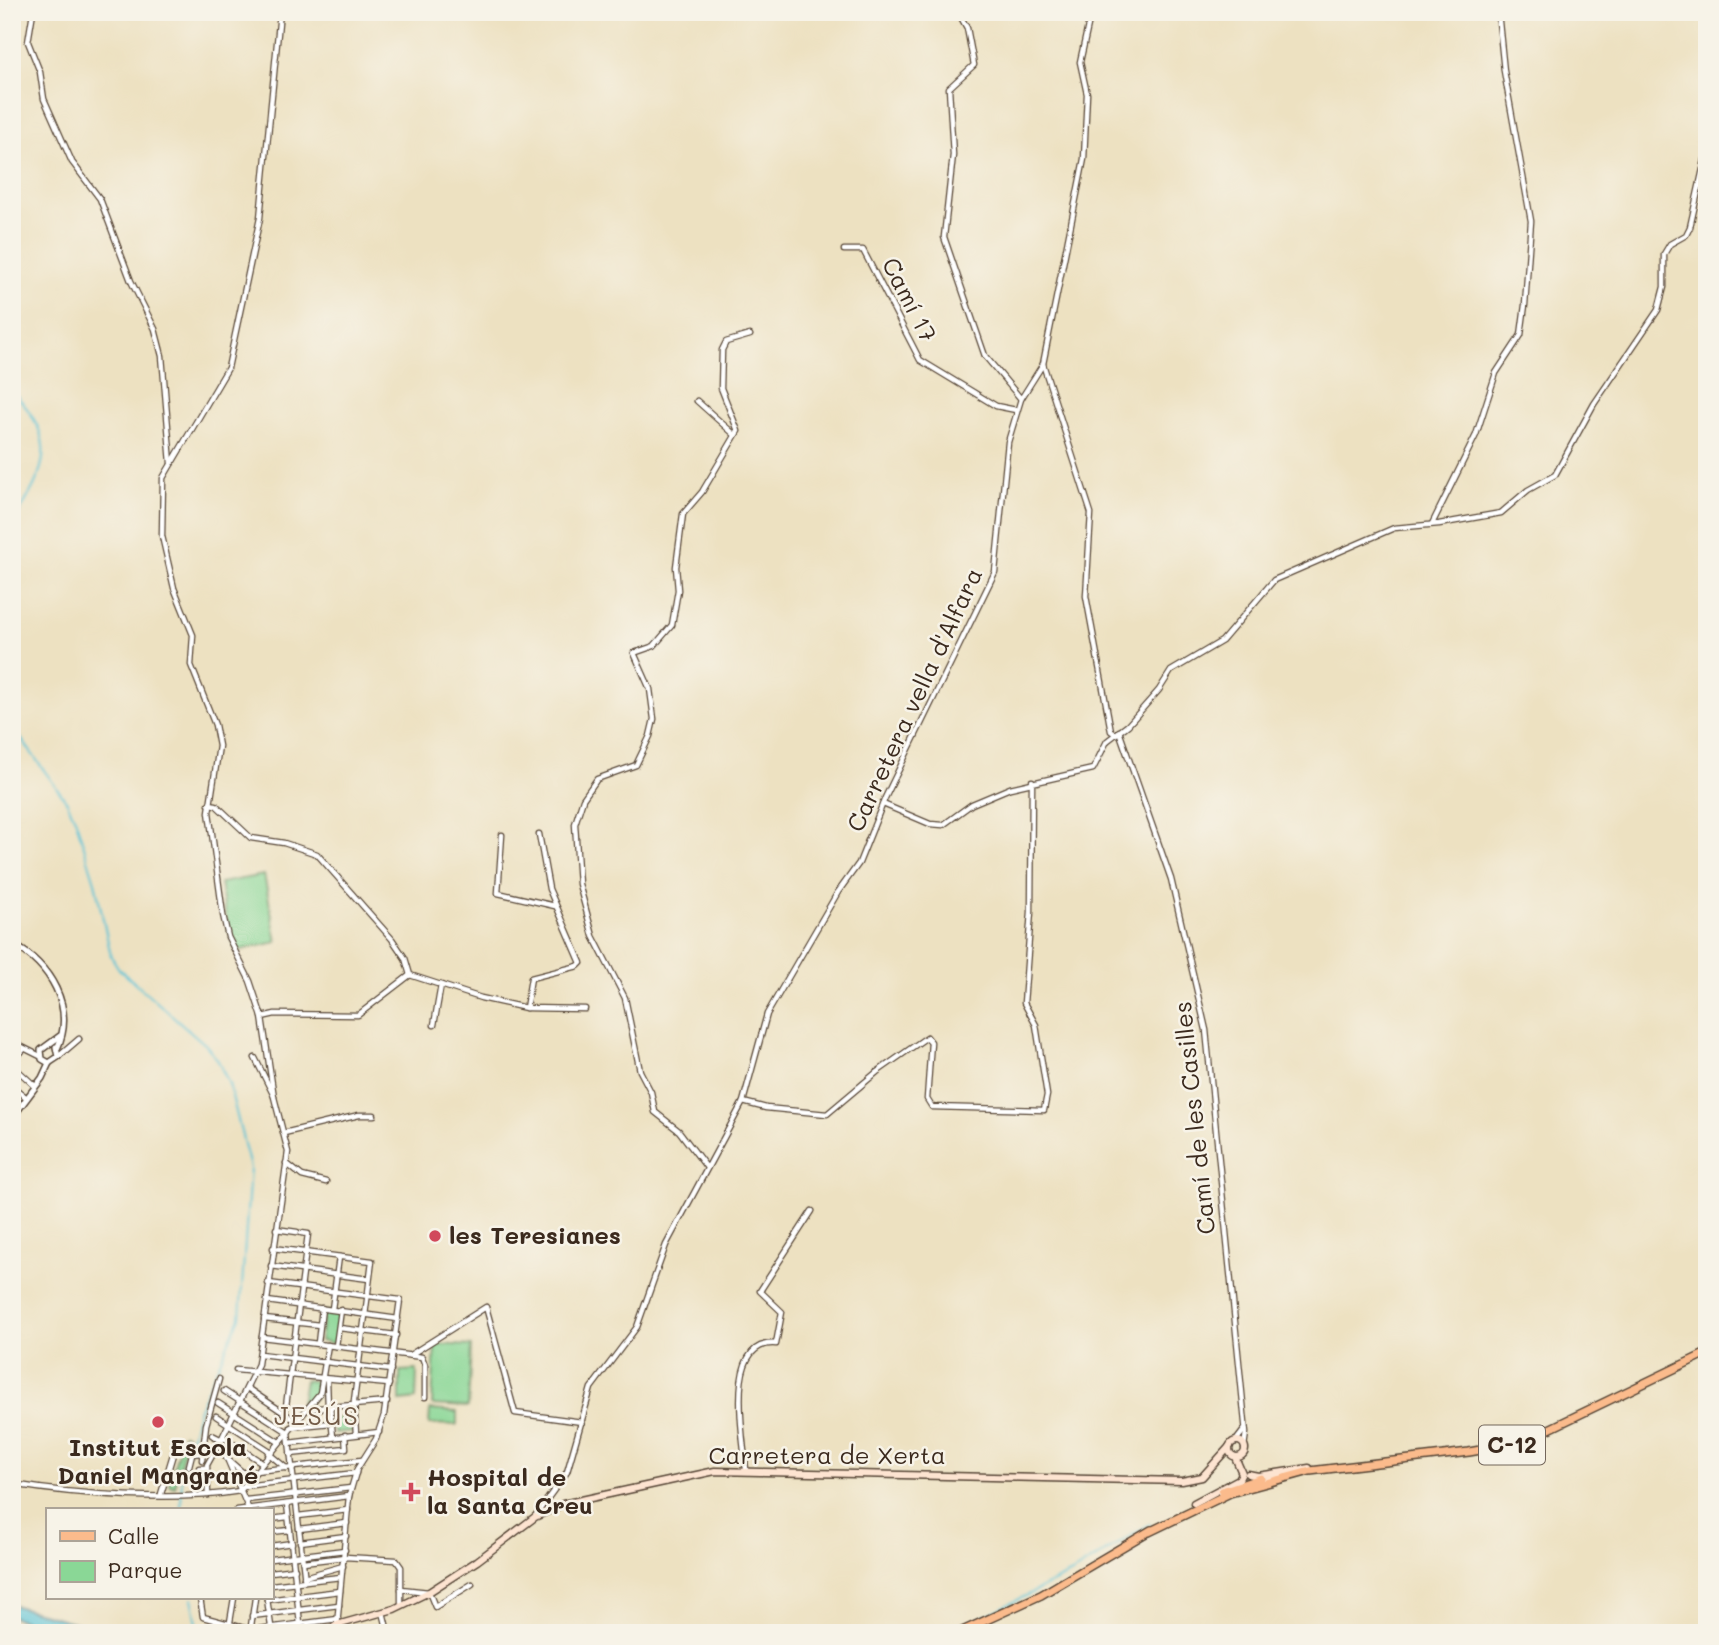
<svg xmlns="http://www.w3.org/2000/svg" width="1719" height="1645" font-family="Mali,sans-serif">
	<style>
		.green { fill: #8ad796; stroke: #62805a; stroke-width: 2 }
		.water { fill: #5ac3d6; stroke: #4a767a; stroke-width: 2 }
		.lines { fill: none; stroke-linecap: round; stroke-linejoin: round }
		.stream { stroke: #5ac3d6; stroke-width: 2 }
		.minor-casing { stroke: #564536; stroke-width: 7 }
		.tertiary-casing { stroke: #564536; stroke-width: 8 }
		.secondary-casing { stroke: #564536; stroke-width: 9 }
		.primary-casing { stroke: #564536; stroke-width: 10 }
		.minor { stroke: #fff; stroke-width: 4.5 }
		.tertiary { stroke: #fff; stroke-width: 5 }
		.secondary { stroke: #fde4d1; stroke-width: 6 }
		.primary { stroke: #fbbb8c; stroke-width: 7 }
		.poi-dot { fill: #d1495b; stroke: #f7f3e8; stroke-width: 2.5 }
		.labels { text-anchor: middle; stroke-width: 5; stroke-linejoin: round; paint-order: stroke }
		.shield { fill: #f7f3e8; stroke: #73665b; stroke-width: 2 }
		.shield-label { font-size: 23px; font-weight: bold; fill: #3b2a1e }
		.street-label { font-size: 24px; fill: #3b2a1e; stroke: #f7f3e8 }
		.poi-label { font-size: 24px; font-weight: bold; fill: #3b2a1e; stroke: #f7f3e8; text-anchor: start }
		.neighbourhood-label { font-size: 26px; letter-spacing: 2px; fill: #755d49; stroke: #f7f3e8 }
	</style>
	<rect width="100%" height="100%" fill="#f7f3e8"/>
	<filter id="ink" filterUnits="userSpaceOnUse"><feTurbulence type="fractalNoise" baseFrequency=".0143" numOctaves="2"/><feDisplacementMap in="SourceGraphic" scale="14" xChannelSelector="R" yChannelSelector="G"/><feConvolveMatrix kernelMatrix="1 2 1 2 8 2 1 2 1" color-interpolation-filters="sRGB"/></filter>
	<filter id="wash" filterUnits="userSpaceOnUse"><feTurbulence type="fractalNoise" baseFrequency=".00686" numOctaves="4" result="noise"/><feDisplacementMap in="SourceGraphic" scale="28" xChannelSelector="R" yChannelSelector="G"/><feGaussianBlur stdDeviation="1.57" result="paint"/><feColorMatrix in="noise" values="0 0 0 0 0 0 0 0 0 0 0 0 0 0 0 0 0 1.4 0 .05"/><feComposite in="paint" operator="in"/></filter>
	<g filter="url(#wash)">
		<rect width="100%" height="100%" fill="#ede1c1"/>
		<g class="green">
			<path d="M 264,875 L 277,942 L 236,951 L 228,929 L 220,883 Z"/>
			<path d="M 324,1311 L 339,1313 L 334,1344 L 320,1341 Z"/>
			<path d="M 435,1344 L 471,1346 L 468,1407 L 432,1405 Z"/>
			<path d="M 417,1370 L 416,1399 L 400,1401 L 400,1371 Z"/>
			<path d="M 305,1380 L 321,1382 L 318,1394 L 299,1413 Z"/>
			<path d="M 430,1410 L 457,1412 L 457,1425 L 429,1424 Z"/>
			<path d="M 353,1417 L 354,1431 L 334,1433 L 333,1419 Z"/>
			<path d="M 183,1434 L 187,1436 L 175,1487 L 169,1485 Z"/>
		</g>
		<path class="water" d="M 12,1605 L 112,1633 C 77,1633 44,1632 12,1616 Z"/>
		<g class="lines">
			<g class="stream">
				<path d="M 12,390 C 61,445 46,467 12,525"/>
				<path d="M 12,726 L 67,802 L 76,821 L 95,882 L 111,956 L 119,969 L 206,1045 L 217,1059 L 229,1084 L 250,1168 L 240,1317 L 199,1408 L 182,1472 L 181,1510"/>
				<path d="M 192,1598 L 199,1633"/>
				<path d="M 977,1620 L 1072,1573 L 1150,1524"/>
			</g>
		</g>
	</g>
	<g filter="url(#ink)">
		<g class="lines">
			<defs>
				<g id="minor">
					<path d="M 33,12 L 28,42 L 40,72 L 44,99 L 72,162 L 100,199 L 131,281 L 155,329 L 162,356 L 171,463"/>
					<path d="M 958,12 L 967,28 L 974,65 L 949,88 L 953,155 L 944,237 L 985,356 L 1021,399"/>
					<path d="M 844,250 L 863,250 L 920,360 L 996,406 L 1016,410"/>
					<path d="M 1043,364 L 1091,513 L 1086,596 L 1111,731 L 1115,734"/>
					<path d="M 697,401 L 735,435"/>
					<path d="M 1432,524 L 1476,435 L 1496,373 L 1521,335 L 1525,305 L 1531,221 L 1504,71 L 1498,12"/>
					<path d="M 1119,731 L 1171,879 L 1206,1030 L 1246,1433 L 1244,1447"/>
					<path d="M 209,804 L 216,805 L 251,838 L 284,843 L 317,854 L 392,939 L 405,958 L 410,975"/>
					<path d="M 883,804 L 930,824 L 943,825 L 972,804 L 1010,788 L 1093,769 L 1107,741 L 1128,725 L 1159,690 L 1171,671 L 1222,641 L 1274,580 L 1394,528 L 1439,524 L 1501,513 L 1528,490 L 1555,475 L 1594,404 L 1658,310 L 1664,287 L 1664,254 L 1670,244 L 1686,235 L 1690,227 L 1707,151"/>
					<path d="M 502,835 L 498,893 L 555,906"/>
					<path d="M 526,1008 L 531,978 L 578,966 L 581,963 L 549,889 L 539,834"/>
					<path d="M 262,1017 L 275,1014 L 358,1015 L 410,975 L 481,998 L 526,1008 L 585,1009"/>
					<path d="M 434,1025 L 441,985"/>
					<path d="M 12,1042 L 40,1056"/>
					<path d="M 58,1057 L 79,1039"/>
					<path d="M 255,1058 L 274,1096"/>
					<path d="M 12,1062 L 24,1049"/>
					<path d="M 12,1065 L 35,1086"/>
					<path d="M 12,1086 L 27,1098"/>
					<path d="M 743,1102 L 766,1108 L 827,1114 L 877,1072 L 927,1037 L 931,1042 L 927,1099 L 932,1107 L 1044,1110 L 1047,1095 L 1036,1025 L 1024,1003 L 1031,912 L 1032,781"/>
					<path d="M 284,1133 L 359,1115 L 374,1115"/>
					<path d="M 286,1163 L 302,1176 L 326,1182"/>
					<path d="M 707,1168 L 679,1131 L 655,1112 L 651,1092 L 640,1071 L 625,998 L 593,936 L 579,884 L 575,824 L 583,799 L 597,779 L 636,765 L 650,736 L 654,719 L 650,689 L 634,653 L 654,646 L 672,625 L 678,590 L 676,567 L 683,514 L 702,492 L 738,431 L 721,388 L 722,350 L 726,342 L 750,335"/>
					<path d="M 276,1229 L 297,1232"/>
					<path d="M 273,1248 L 372,1261 L 354,1401 L 356,1434"/>
					<path d="M 271,1266 L 369,1279"/>
					<path d="M 268,1283 L 400,1300 L 384,1415 L 376,1439 L 357,1469 L 349,1496 L 337,1625"/>
					<path d="M 267,1301 L 398,1319"/>
					<path d="M 332,1309 L 339,1257"/>
					<path d="M 264,1319 L 320,1325"/>
					<path d="M 339,1328 L 396,1335"/>
					<path d="M 262,1337 L 422,1357 L 425,1365 L 425,1397"/>
					<path d="M 318,1343 L 322,1308"/>
					<path d="M 336,1346 L 341,1310"/>
					<path d="M 260,1354 L 391,1370"/>
					<path d="M 410,1355 L 486,1307 L 515,1413 L 582,1422"/>
					<path d="M 236,1370 L 389,1384"/>
					<path d="M 327,1380 L 328,1407"/>
					<path d="M 247,1388 L 296,1421"/>
					<path d="M 224,1391 L 288,1432 L 305,1581"/>
					<path d="M 218,1403 L 279,1442"/>
					<path d="M 330,1407 L 333,1437"/>
					<path d="M 308,1409 L 387,1402"/>
					<path d="M 285,1414 L 308,1234 L 301,1233"/>
					<path d="M 216,1416 L 270,1451"/>
					<path d="M 291,1427 L 331,1423"/>
					<path d="M 212,1435 L 222,1440"/>
					<path d="M 223,1437 L 261,1462"/>
					<path d="M 1235,1442 L 1245,1429"/>
					<path d="M 289,1443 L 379,1432"/>
					<path d="M 268,1453 L 286,1468"/>
					<path d="M 290,1454 L 346,1448 L 345,1435"/>
					<path d="M 226,1458 L 249,1478"/>
					<path d="M 202,1460 L 206,1425 L 219,1379"/>
					<path d="M 189,1466 L 192,1454 L 202,1453"/>
					<path d="M 199,1468 L 206,1468"/>
					<path d="M 746,1470 C 744,1439 723,1339 776,1344 L 782,1312 L 760,1291 L 812,1211"/>
					<path d="M 255,1471 L 362,1460"/>
					<path d="M 195,1473 L 195,1495"/>
					<path d="M 12,1484 C 78,1495 175,1502 240,1491"/>
					<path d="M 244,1486 L 356,1473"/>
					<path d="M 241,1490 L 320,1393 L 328,1345"/>
					<path d="M 161,1494 L 177,1441"/>
					<path d="M 208,1495 L 207,1465 L 217,1447"/>
					<path d="M 246,1500 L 351,1488"/>
					<path d="M 287,1504 L 301,1633"/>
					<path d="M 237,1510 L 349,1496"/>
					<path d="M 249,1510 L 220,1442 L 258,1364 L 288,1152 L 274,1097 L 262,1017 L 250,981 L 228,937 L 223,915 L 209,812 L 219,746 L 215,725 L 191,665 L 193,635 L 174,588 L 162,536 L 163,478 L 228,368 L 260,218 L 280,12"/>
					<path d="M 298,1516 L 348,1510"/>
					<path d="M 535,1516 L 567,1472 L 591,1388 L 637,1327 L 666,1245 L 743,1102 L 767,1014 L 838,892 L 859,863 L 885,798 L 995,572 L 1008,442 L 1021,399 L 1043,364 L 1084,159 L 1087,94 L 1080,62 L 1091,12"/>
					<path d="M 271,1519 L 288,1517"/>
					<path d="M 299,1529 L 347,1523"/>
					<path d="M 271,1532 L 290,1530"/>
					<path d="M 300,1542 L 346,1536"/>
					<path d="M 271,1546 L 292,1543"/>
					<path d="M 271,1559 L 345,1550"/>
					<path d="M 303,1562 L 345,1557 L 396,1560 L 401,1567 L 401,1606"/>
					<path d="M 271,1572 L 295,1569"/>
					<path d="M 304,1577 L 343,1566"/>
					<path d="M 271,1585 L 341,1577"/>
					<path d="M 401,1589 L 429,1592 L 435,1607 L 472,1584"/>
					<path d="M 200,1598 L 203,1617 L 251,1630 L 338,1619"/>
					<path d="M 267,1599 L 272,1633"/>
					<path d="M 267,1600 L 340,1591"/>
					<path d="M 383,1612 L 386,1624"/>
					<path d="M 252,1616 L 339,1605"/>
					<path d="M 230,1622 L 234,1598"/>
					<path d="M 250,1633 L 255,1598"/>
				</g>
				<g id="tertiary">
					<path d="M 12,944 C 50,964 76,1007 57,1049"/>
					<path d="M 49,1063 L 42,1059 L 41,1050 L 60,1036"/>
					<path d="M 49,1063 L 58,1057 L 56,1047"/>
					<path d="M 12,1118 L 42,1078 L 49,1063"/>
				</g>
				<g id="secondary">
					<circle cx="1237" cy="1449" r="8"/>
					<path d="M 1248,1474 L 1258,1476 L 1309,1468"/>
					<path d="M 1258,1482 L 1281,1477"/>
					<path d="M 1194,1503 L 1239,1479 L 1242,1473 L 1235,1457"/>
					<path d="M 325,1633 L 337,1625 L 394,1609 L 429,1592 L 477,1561 L 535,1517 L 563,1504 L 715,1471 L 1182,1481 L 1202,1477 L 1230,1446"/>
				</g>
				<g id="primary">
					<path d="M 1222,1491 L 1261,1478"/>
					<path d="M 1149,1532 L 1230,1493 L 1310,1471 L 1469,1452 L 1520,1443 L 1707,1353"/>
					<path d="M 958,1633 L 1041,1595 L 1151,1530"/>
				</g>
			</defs>
			<use href="#minor" class="minor-casing"/>
			<use href="#tertiary" class="tertiary-casing"/>
			<use href="#secondary" class="secondary-casing"/>
			<use href="#primary" class="primary-casing"/>
			<use href="#minor" class="minor"/>
			<use href="#tertiary" class="tertiary"/>
			<use href="#secondary" class="secondary"/>
			<use href="#primary" class="primary"/>
		</g>
	</g>
	<g class="poi-dot">
		<circle cx="435" cy="1236" r="7"/>
		<circle cx="158" cy="1422" r="7"/>
		<path d="M407.5 1481.5h7v7h7v7h-7v7h-7v-7h-7v-7h7z"/>
	</g>
	<g class="labels">
		<rect class="shield" x="1479" y="1425.5" width="66" height="39" rx="5"/>
		<g class="shield-label">
			<text x="1512" y="1453">C-12</text>
		</g>
		<g class="street-label">
			<text transform="translate(909 300) rotate(63)" y="8">Camí 17</text>
			<text transform="translate(915 700) rotate(-65)" y="8">Carretera vella d'Alfara</text>
			<text transform="translate(1195 1118) rotate(-96)" y="8">Camí de les Casilles</text>
			<text x="827" y="1464">Carretera de Xerta</text>
		</g>
		<g class="poi-label">
			<text x="449" y="1244">les Teresianes</text>
			<text x="158" y="1456" text-anchor="middle">Institut Escola<tspan x="158" dy="28">Daniel Mangrané</tspan></text>
			<text x="427" y="1486">Hospital de<tspan x="427" dy="28">la Santa Creu</tspan></text>
		</g>
		<g class="neighbourhood-label">
			<text x="317" y="1425">JESÚS</text>
		</g>
	</g>
	<rect width="1719" height="1645" fill="none" stroke="#f7f3e8" stroke-width="42"/>
	<rect x="46" y="1508" width="228" height="91" fill="#f7f3e8" stroke="#aca397" stroke-width="2"/>
	<rect x="60" y="1531" width="35" height="10" fill="#fbbb8c" stroke="#aca397" stroke-width="2"/>
	<text x="108" y="1544" font-size="21" fill="#3b2a1e">Calle</text>
	<rect x="60" y="1561" width="35" height="21" fill="#8ad796" stroke="#aca397" stroke-width="2"/>
	<text x="108" y="1578" font-size="21" fill="#3b2a1e">Parque</text>
</svg>
